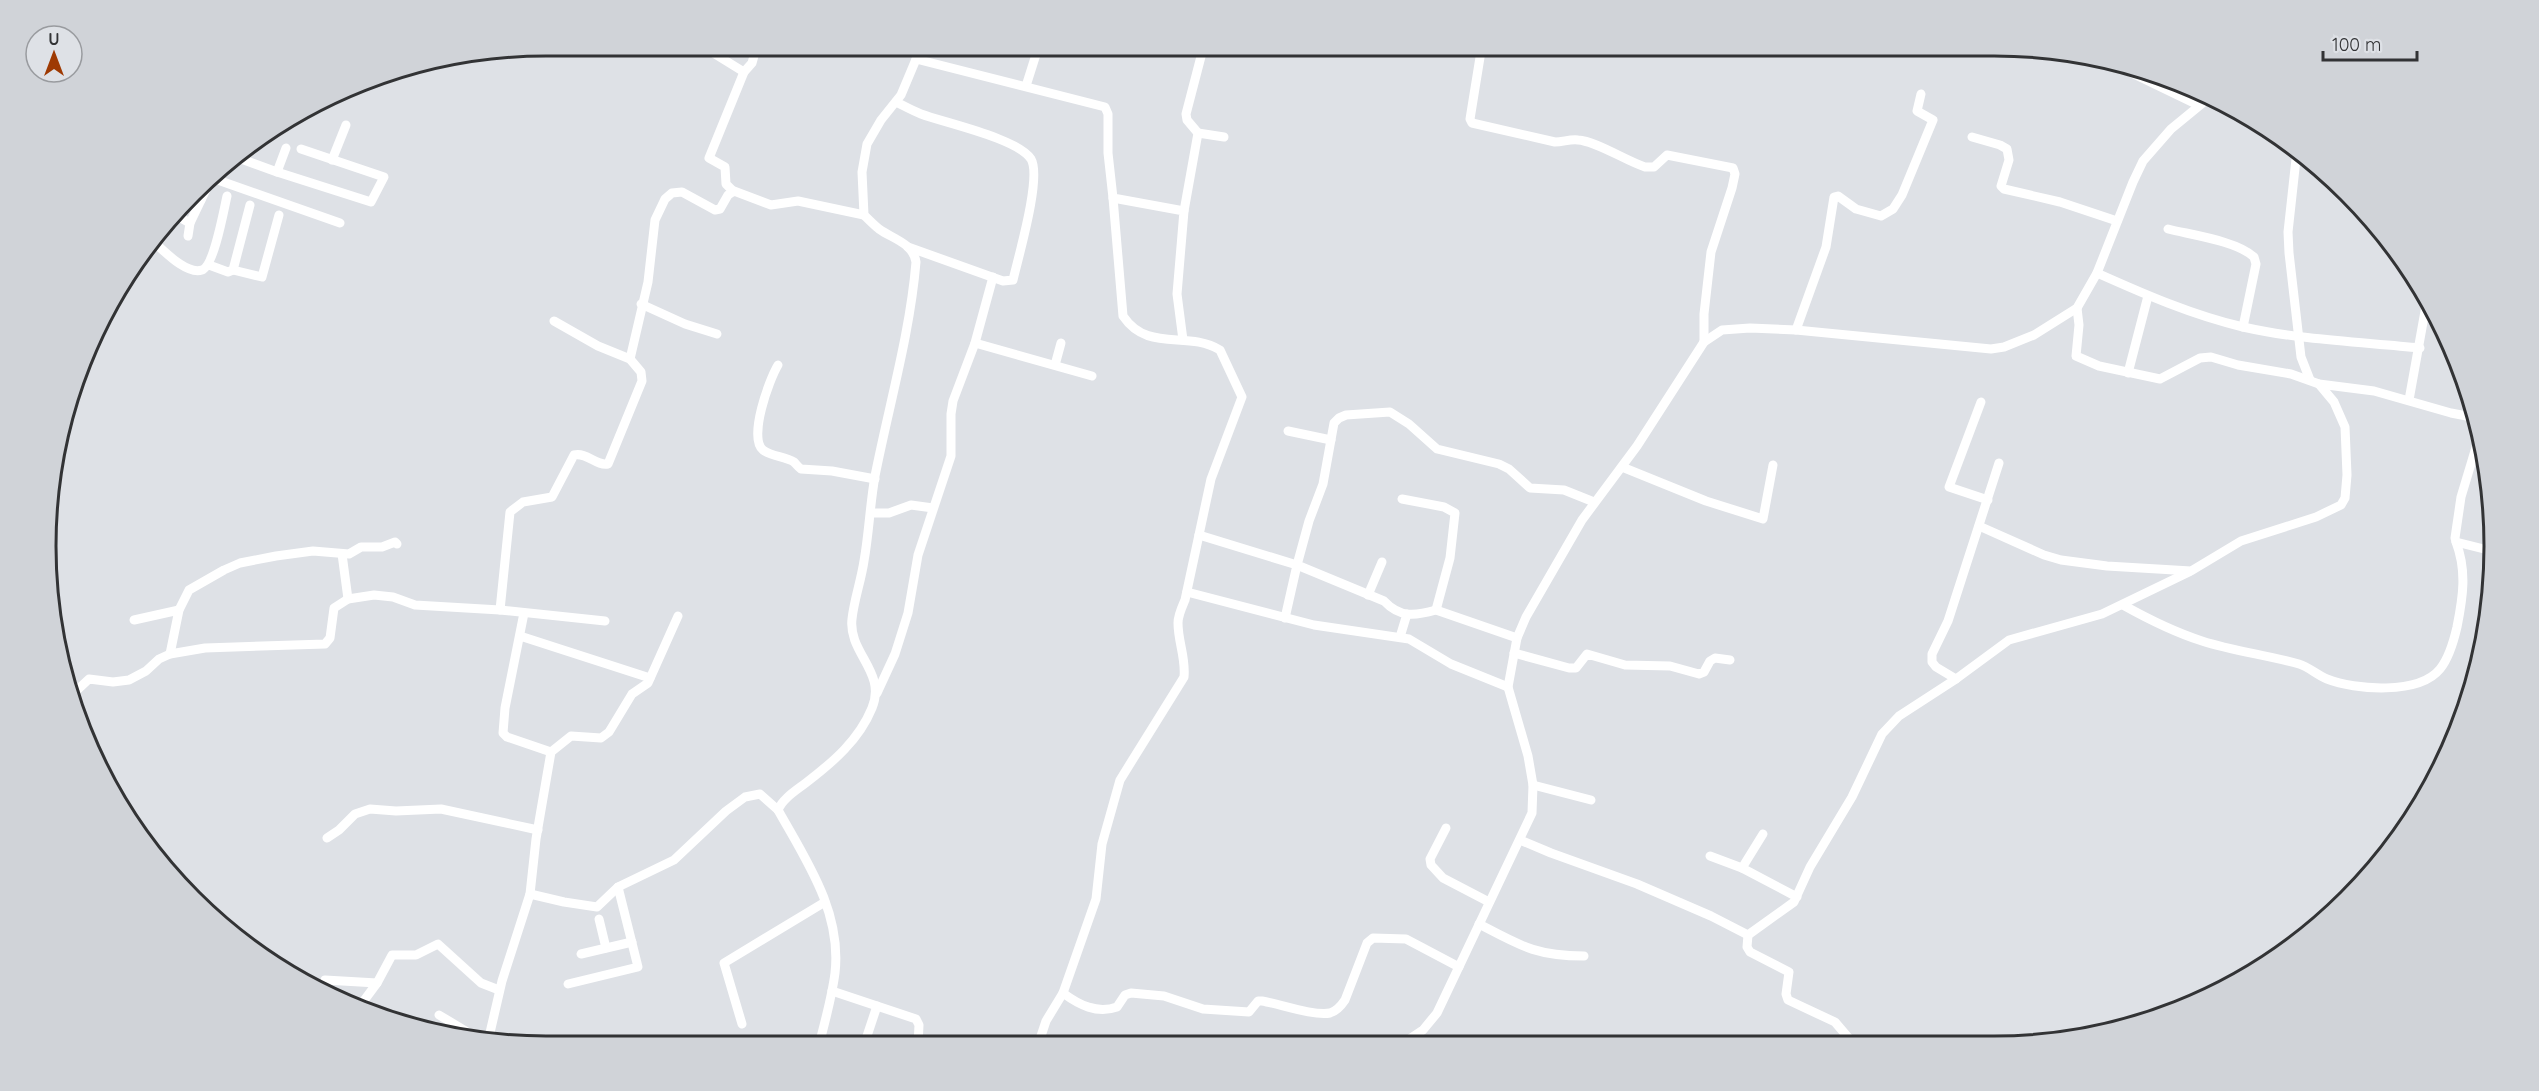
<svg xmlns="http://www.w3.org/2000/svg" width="2539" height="1091" font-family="Quicksand,sans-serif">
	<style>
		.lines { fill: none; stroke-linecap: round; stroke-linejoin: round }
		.minor { stroke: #fff; stroke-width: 9 }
		.rim { fill: none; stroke: #323335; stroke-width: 3 }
	</style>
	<rect width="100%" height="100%" fill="#dee1e6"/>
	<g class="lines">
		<g class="minor">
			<path d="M 1482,45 L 1470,119 L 1472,123 L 1555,142 C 1563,142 1570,139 1578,140 C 1596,141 1626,161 1645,167 L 1654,167 L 1667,155 L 1733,168 L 1735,174 L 1732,188 L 1711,252 L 1704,314 L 1704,342"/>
			<path d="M 710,51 L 744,72"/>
			<path d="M 916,59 L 1105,107 L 1108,114 L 1108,153 L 1113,198 L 1184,211 L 1177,294 L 1183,340"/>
			<path d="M 2115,65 L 2198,105"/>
			<path d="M 1026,86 L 1039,45"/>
			<path d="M 896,102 C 904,106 913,111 921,114 C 945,123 1017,138 1031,159 C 1042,177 1018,258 1013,280 L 1003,281 L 908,247"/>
			<path d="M 1198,133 L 1224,137"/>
			<path d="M 261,137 L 265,138"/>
			<path d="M 1972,137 L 2000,145 L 2007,149 L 2009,160 L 2001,186 L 2004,189 L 2060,202 L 2117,221"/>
			<path d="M 2297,150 L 2288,232 L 2289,253 L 2301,357 L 2310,380"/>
			<path d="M 233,156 L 277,172 L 286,148"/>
			<path d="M 332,160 L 346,125"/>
			<path d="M 277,172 L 371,202 L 384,177 L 301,149"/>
			<path d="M 212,178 L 340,223"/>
			<path d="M 733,191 L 726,184 L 725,167 L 709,158 L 744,72 L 752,63 L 757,45"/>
			<path d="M 201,200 L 216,169"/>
			<path d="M 1184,211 L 1198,133 L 1187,120 L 1186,114 L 1204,45"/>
			<path d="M 177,216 L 190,223"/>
			<path d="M 2168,229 C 2192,235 2237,241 2254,257 L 2256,264 L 2243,327"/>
			<path d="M 188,236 L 190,223 L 201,200 L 194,196"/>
			<path d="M 155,243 C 165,252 187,275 202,270 C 214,266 224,209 227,196"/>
			<path d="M 209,265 L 228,272 L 233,270 L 250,205"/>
			<path d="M 233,270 L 262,277 L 279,215"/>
			<path d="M 2097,273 C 2144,294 2192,315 2243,327 C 2301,340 2361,342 2420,348"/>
			<path d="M 641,304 L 685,324 L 717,334"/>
			<path d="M 2077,308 L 2079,325 L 2076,356 L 2099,366 L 2160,379 L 2200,358 L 2211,357 L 2238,365 L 2291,374 L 2319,384 L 2374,391 L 2451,413 L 2477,418"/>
			<path d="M 1796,330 L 1826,247 L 1834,197 L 1838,196 L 1856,209 L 1881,216 L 1893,209 L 1902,195 L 1933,120 L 1917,111 L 1921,94"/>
			<path d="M 975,343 L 1092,376"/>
			<path d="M 630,359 L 648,282 L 655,220 L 665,199 L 672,193 L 682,192 L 715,210 L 720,209 L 728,195 L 734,191 L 771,205 L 798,201 L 864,215"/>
			<path d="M 778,365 C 769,380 748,438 763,450 C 772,457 785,456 794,462 C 796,464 798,467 801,469 L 832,471 L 875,479"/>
			<path d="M 1055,365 L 1061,343"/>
			<path d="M 2128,373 L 2148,296"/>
			<path d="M 2409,400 L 2427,300"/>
			<path d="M 1981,402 L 1949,487 L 1988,500"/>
			<path d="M 1288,431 L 1331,440"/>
			<path d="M 2480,434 L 2461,497 L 2455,538 L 2456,542 L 2492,551"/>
			<path d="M 1622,467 L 1706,501 L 1763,519 L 1773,465"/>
			<path d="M 1402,499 L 1444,507 L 1455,513 L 1450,558 L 1436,610"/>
			<path d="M 871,513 L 889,513 L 911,505 L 933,508"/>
			<path d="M 1979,526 L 2044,555 L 2061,560 L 2107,566 L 2191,571 L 2241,541 L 2316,517 L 2341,505 L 2345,498 L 2347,475 L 2345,427 L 2334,402 L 2319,384"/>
			<path d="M 1199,535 L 1297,565 L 1285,618"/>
			<path d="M 342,554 L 348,599"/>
			<path d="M 1187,592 L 1314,625 L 1409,639 L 1451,664 L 1508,687"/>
			<path d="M 1368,595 L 1382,562"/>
			<path d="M 2123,605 C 2148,619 2174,632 2202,641 C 2233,651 2267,655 2299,664 C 2309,667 2317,675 2327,679 C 2355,690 2419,695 2440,669 C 2449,658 2454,640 2457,627 C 2463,597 2467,571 2456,542"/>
			<path d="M 500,610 L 510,512 L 523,502 L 552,497 L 574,455 C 587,452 596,466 608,464 L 642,381 L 641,372 L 630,359 L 598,346 L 554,321"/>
			<path d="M 524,613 L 505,708 L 503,733 L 507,737 L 551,752"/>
			<path d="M 134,620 L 179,610"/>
			<path d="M 520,636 L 650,678"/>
			<path d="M 1400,637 L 1407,614"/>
			<path d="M 1517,638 L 1436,610 C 1415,616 1400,618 1384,601 L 1297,565 L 1309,521 L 1323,484 L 1334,423 L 1339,418 L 1346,415 L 1390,412 L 1409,424 L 1437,449 L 1499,464 L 1509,469 L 1530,488 L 1564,490 L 1594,502"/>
			<path d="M 1514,653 L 1569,668 L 1576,668 L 1587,654 L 1625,665 L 1670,666 L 1699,674 L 1704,672 L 1710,661 L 1715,658 L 1730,660"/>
			<path d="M 170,654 L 179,610 L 189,590 L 224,570 L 240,563 L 276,556 L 313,551 L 349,554 L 361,547 L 382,547 L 395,542 L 397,544"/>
			<path d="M 1956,679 L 2009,640 L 2102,614 L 2189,572"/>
			<path d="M 74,693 L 89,679 L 113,682 L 129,680 L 146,671 L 159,659 L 170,654 L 205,648 L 325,644 L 330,638 L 334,608 L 348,599 L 374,595 L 393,597 L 415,605 L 500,610 L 605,621"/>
			<path d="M 877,693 L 895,654 L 908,613 L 918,555 L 951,456 L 951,414 L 953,401 L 975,343 L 993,277"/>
			<path d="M 1533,785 L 1591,800"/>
			<path d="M 1446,828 L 1430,859 L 1431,865 L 1443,878 L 1489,902"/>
			<path d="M 327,838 L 339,830 L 355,814 L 370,809 L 396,811 L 441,809 L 538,830"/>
			<path d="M 1520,840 L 1551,853 L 1637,884 L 1711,916 L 1748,935 L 1794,902 L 1810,867 L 1852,797 L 1882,734 L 1899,716 L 1956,679 L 1936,667 L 1932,662 L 1932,654 L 1948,621 L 1999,463"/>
			<path d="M 1710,856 L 1742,868 L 1763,834"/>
			<path d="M 1742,868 L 1797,897"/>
			<path d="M 530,894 L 564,902 L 597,907 L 618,887 L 674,860 L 726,811 L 745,797 L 760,794 L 778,810"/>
			<path d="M 599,919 L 606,948"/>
			<path d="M 1479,924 C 1521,946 1536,956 1584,956"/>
			<path d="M 1748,935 L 1747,947 L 1750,952 L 1789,972 L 1786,994 L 1788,1000 L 1835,1022 L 1852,1042"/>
			<path d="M 581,954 L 632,942"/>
			<path d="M 568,984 L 638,967 L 618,887"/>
			<path d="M 324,987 L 325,980 L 377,983"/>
			<path d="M 832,991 L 916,1019 L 919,1025 L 918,1045"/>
			<path d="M 1063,993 C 1079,1005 1097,1014 1117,1007 L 1125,995 L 1131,993 L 1164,996 L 1203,1009 L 1249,1012 L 1258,1001 L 1262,1001 C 1280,1004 1313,1016 1330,1013 C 1337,1011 1341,1006 1345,1000 L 1367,943 L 1373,938 L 1406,939 L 1459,967"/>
			<path d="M 360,1006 L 377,983 L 392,955 L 416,955 L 438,944 L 481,983 L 499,990"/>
			<path d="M 439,1015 L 469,1033"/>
			<path d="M 742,1024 L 724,963 L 825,902"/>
			<path d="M 489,1037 L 502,981 L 530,894 L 536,839 L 551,752 L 571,736 L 601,738 L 609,732 L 632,694 L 648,683 L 678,616"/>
			<path d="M 1402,1044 L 1423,1030 L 1437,1013 L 1532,813 L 1533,785 L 1528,756 L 1508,687 L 1517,638 L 1526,617 L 1582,520 L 1637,446 L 1704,342 L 1722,330 L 1750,328 L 1796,330 L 1991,349 L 2004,347 L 2034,335 L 2077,308 L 2097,273 L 2133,182 L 2143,161 L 2171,129 L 2210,97"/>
			<path d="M 819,1045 C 825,1021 832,997 835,973 C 842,912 806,860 778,810 C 783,798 797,790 807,782 C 833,762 859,740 872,708 C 887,672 848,653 852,619 C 854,600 861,581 864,561 C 869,533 870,504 875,476 C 889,405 910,334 916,262 C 913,243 893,239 879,229 C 874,225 869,220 864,215 L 862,172 L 867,144 L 881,120 L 901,95 L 922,45"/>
			<path d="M 864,1045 L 877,1006"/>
			<path d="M 1038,1045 L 1046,1021 L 1063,993 L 1096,899 L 1102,844 L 1120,780 L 1184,677 C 1186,658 1178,642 1178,623 C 1178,615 1182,607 1185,600 L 1211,479 L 1242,397 L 1220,350 C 1187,330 1148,353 1123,316 L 1113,198"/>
		</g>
	</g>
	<path d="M0 0H2539V1091H0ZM546 56H1994A490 490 0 0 1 2484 546V546A490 490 0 0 1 1994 1036H546A490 490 0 0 1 56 546V546A490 490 0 0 1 546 56Z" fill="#d0d3d8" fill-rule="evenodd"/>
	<path class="rim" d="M546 56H1994A490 490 0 0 1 2484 546V546A490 490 0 0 1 1994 1036H546A490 490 0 0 1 56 546V546A490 490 0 0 1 546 56Z"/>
	<g transform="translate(54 54)"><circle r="28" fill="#dee1e6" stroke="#999b9f" stroke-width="1.5"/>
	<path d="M0-4.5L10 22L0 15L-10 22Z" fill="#9e3a03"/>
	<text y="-9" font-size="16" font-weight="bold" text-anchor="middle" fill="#323335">U</text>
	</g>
	<path d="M2323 51v9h94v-9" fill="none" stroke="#323335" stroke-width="3"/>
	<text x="2332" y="51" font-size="18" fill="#323335" stroke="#dee1e6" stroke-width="4.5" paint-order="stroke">100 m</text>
</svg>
